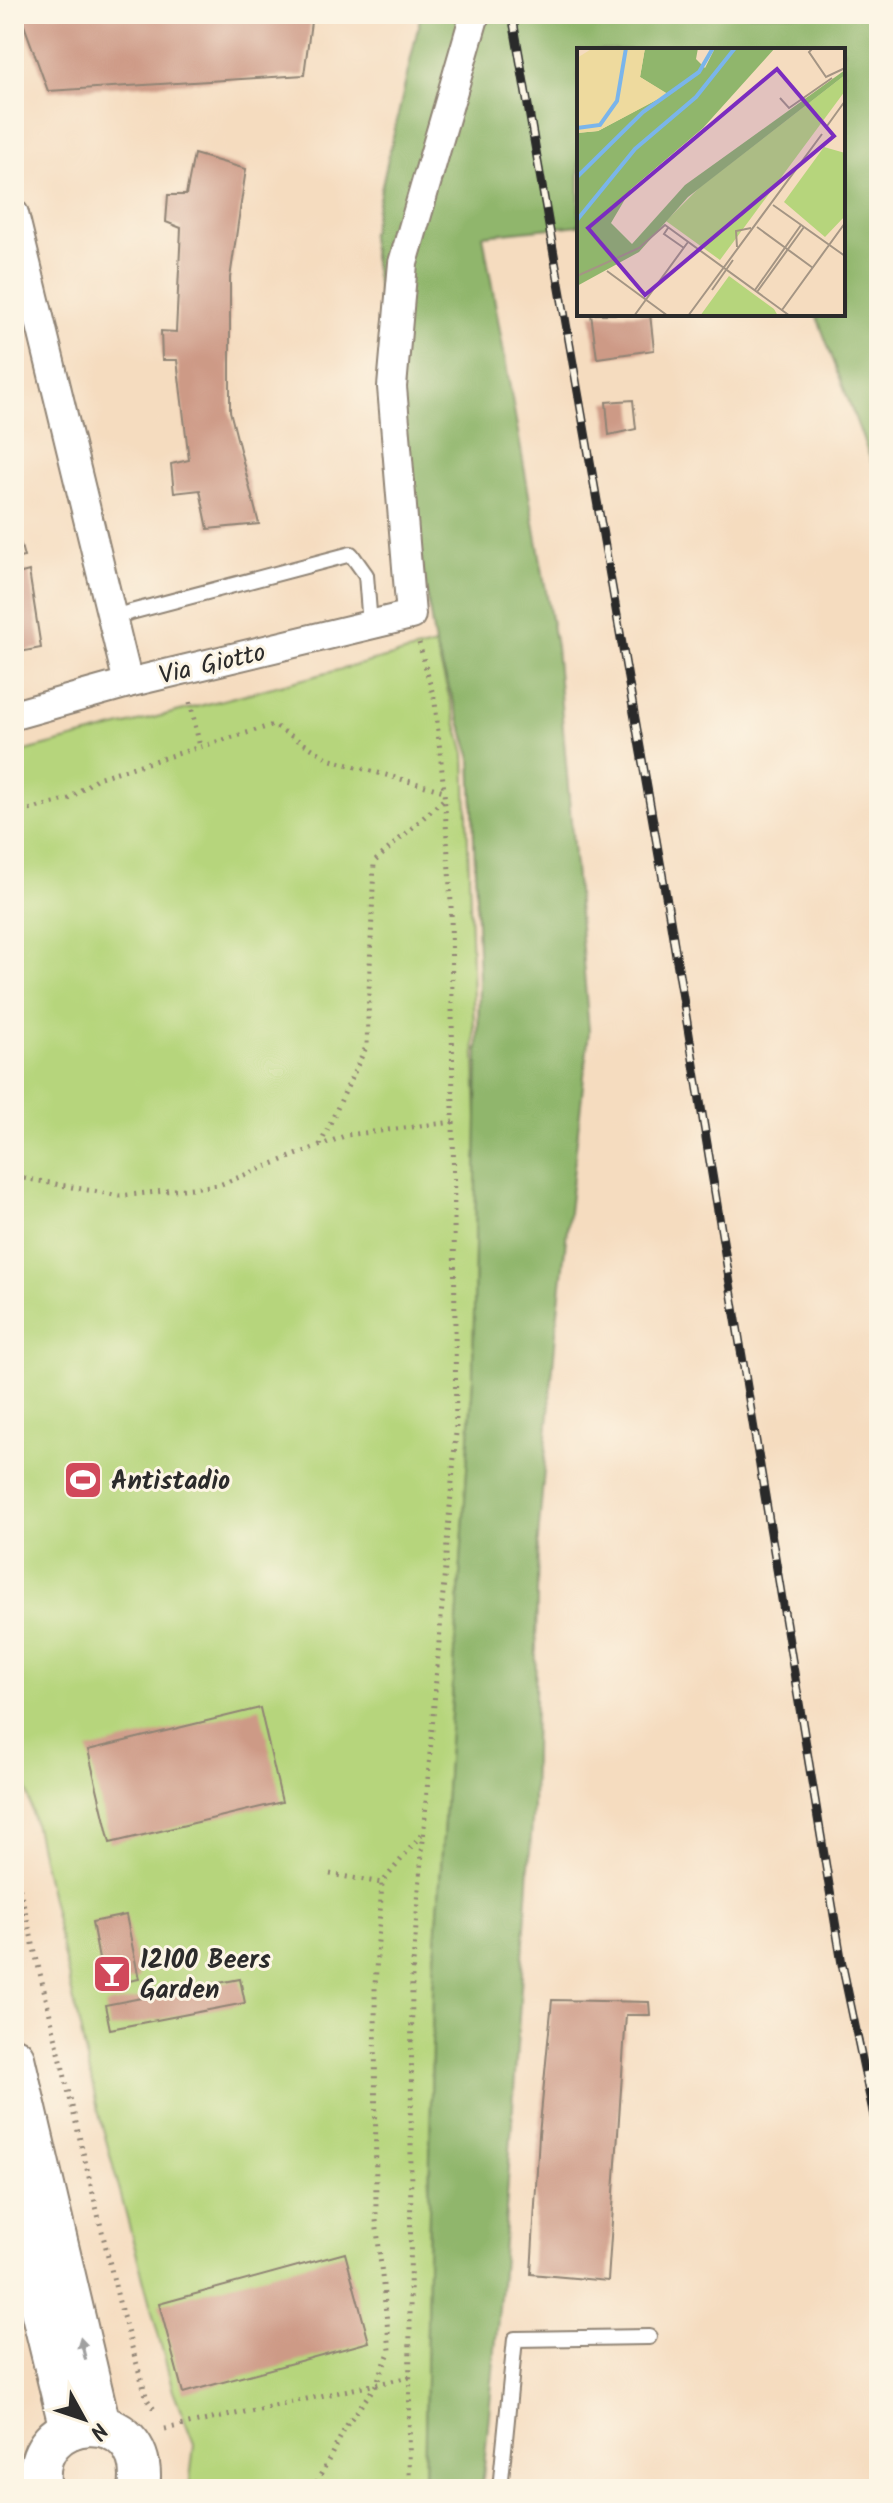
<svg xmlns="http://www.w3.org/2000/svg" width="893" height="2503" font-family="Kalam,sans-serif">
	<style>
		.green { fill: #b6d57c; stroke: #708054; stroke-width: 2 }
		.forest { fill: #90b66c; stroke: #5e704c; stroke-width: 2 }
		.building { fill: #cd9a86 }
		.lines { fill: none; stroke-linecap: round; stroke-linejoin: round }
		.service-casing { stroke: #908475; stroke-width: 18 }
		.minor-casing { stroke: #908475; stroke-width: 32 }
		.secondary-casing { stroke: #908475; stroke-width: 44 }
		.path { stroke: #908475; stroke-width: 5; stroke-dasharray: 2 6; stroke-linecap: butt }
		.service { stroke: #fff; stroke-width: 14 }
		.minor { stroke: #fff; stroke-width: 28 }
		.secondary { stroke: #fff; stroke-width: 40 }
		.rail-casing { stroke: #2b2b2b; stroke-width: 9 }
		.rail { stroke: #fcf5e5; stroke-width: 6; stroke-dasharray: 18; stroke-linecap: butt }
		.oneway { fill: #a0a0a0 }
		.labels { text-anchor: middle; stroke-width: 6; stroke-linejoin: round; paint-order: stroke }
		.street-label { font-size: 26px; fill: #2b2b2b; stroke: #fcf5e5 }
		.poi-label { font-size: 26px; font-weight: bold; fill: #2b2b2b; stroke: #fcf5e5; text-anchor: start }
		.inset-river { fill: none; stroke: #7ab5eb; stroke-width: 4 }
		.inset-road { fill: none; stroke: #a49584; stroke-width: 2 }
		.view { fill: #7b2cbf; fill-opacity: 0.15; stroke: #7b2cbf; stroke-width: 4 }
		.inset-edge { fill: none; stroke: #2b2b2b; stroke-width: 4 }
	</style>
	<rect width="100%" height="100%" fill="#fcf5e5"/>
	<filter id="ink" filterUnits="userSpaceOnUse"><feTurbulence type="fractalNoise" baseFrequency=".0125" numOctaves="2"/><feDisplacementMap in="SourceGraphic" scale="16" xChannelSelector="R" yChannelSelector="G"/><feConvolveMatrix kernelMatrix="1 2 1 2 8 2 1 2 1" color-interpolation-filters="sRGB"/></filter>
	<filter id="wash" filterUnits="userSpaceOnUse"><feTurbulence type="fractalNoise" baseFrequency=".006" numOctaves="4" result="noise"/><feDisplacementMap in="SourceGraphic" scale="32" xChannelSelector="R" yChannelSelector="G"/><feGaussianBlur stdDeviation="1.8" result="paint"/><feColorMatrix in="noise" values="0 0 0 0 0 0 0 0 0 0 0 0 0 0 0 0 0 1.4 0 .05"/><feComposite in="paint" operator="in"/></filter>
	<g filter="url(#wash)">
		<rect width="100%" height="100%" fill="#f5dcbf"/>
		<path class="green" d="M 435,645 L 465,754 L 477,1119 L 473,1378 L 433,1989 L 424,2489 L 189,2489 L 194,2444 L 173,2390 L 98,2110 L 14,1732 L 14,754 Z"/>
		<path class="forest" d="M 421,14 L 879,14 L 879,482 L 816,314 L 843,314 L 843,50 L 579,50 L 579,225 L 483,235 L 556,647 L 589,1031 L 557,1321 L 538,1539 L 533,1807 L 501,2286 L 482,2489 L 424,2489 L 433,1989 L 473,1378 L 479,979 L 471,755 L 435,645 L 370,238 Z"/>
		<g id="blocks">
			<g class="building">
				<path d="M 20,14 L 185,14 L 186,19 L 312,14 L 304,75 L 48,91 Z"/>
				<path d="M 194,154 L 246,169 L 230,278 L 230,411 L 259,524 L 208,529 L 200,490 L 174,493 L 171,464 L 189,460 L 177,360 L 162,360 L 161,331 L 176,332 L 181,228 L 166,222 L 168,195 L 186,195 Z"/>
				<path d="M 591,314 L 650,314 L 654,350 L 597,358 Z"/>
				<path d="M 633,400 L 636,429 L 609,435 L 606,402 Z"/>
				<path d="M 14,519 L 24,557 L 14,559 Z"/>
				<path d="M 29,571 L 41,648 L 14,653 L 14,575 Z"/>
				<path d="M 260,1708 L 282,1802 L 110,1843 L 88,1750 Z"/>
				<path d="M 126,1915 L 139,1979 L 104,1986 L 92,1922 Z"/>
				<path d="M 240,1979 L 245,2003 L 110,2029 L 105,2005 Z"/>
				<path d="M 552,2000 L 649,2002 L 650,2015 L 626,2015 L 608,2281 L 531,2274 L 539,2135 Z"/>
				<path d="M 345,2253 L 369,2342 L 183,2393 L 159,2304 Z"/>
			</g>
		</g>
	</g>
	<g filter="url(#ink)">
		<use href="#blocks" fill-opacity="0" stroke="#908475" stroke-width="2"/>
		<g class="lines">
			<defs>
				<g id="service">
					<path d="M 112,617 L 351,554 L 366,575 L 370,625"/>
					<path d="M 500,2489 L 515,2339 L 649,2337"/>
				</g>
				<g id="minor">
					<path d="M 14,214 L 128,683"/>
					<path d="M 14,715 L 128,683 L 411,615 L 392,387 L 403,263 L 475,14"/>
				</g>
				<g id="secondary">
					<path d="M 14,2058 L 100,2425"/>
					<path d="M 14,2199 L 70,2429"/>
					<path d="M 41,2489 C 26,2407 152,2401 139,2489"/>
				</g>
			</defs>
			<use href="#service" class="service-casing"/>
			<use href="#minor" class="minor-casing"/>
			<use href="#secondary" class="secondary-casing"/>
			<g class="path">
				<path d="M 419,643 L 435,702 L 444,791"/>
				<path d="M 190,702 L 200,747"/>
				<path d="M 14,814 L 69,799 L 97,778 L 273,725 L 331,760 L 444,791 L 451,903 L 456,1432 L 412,1976 L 409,2489"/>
				<path d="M 320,1145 L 367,1045 L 374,862 L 443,800"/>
				<path d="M 14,1166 L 23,1178 L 120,1196 L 219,1185 L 347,1135 L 453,1122"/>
				<path d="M 14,1865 L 120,2306 L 147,2399 L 155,2411"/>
				<path d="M 330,1874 L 382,1883"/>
				<path d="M 165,2429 L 410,2377"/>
				<path d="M 313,2489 L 348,2423 L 376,2385 L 390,2350 L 376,2220 L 375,1985 L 382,1883 L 424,1831"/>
			</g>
			<use href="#service" class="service"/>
			<use href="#minor" class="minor"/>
			<use href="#secondary" class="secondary"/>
			<defs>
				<path id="rail" d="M 512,14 L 670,919 L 842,1964 L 879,2140"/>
			</defs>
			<use href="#rail" class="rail-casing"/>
			<use href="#rail" class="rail"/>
		</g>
		<defs><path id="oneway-solid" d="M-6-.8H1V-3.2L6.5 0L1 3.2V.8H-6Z" transform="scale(2)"/></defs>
		<use class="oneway" href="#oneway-solid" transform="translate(83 2349) rotate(-103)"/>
	</g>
	<defs>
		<symbol id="stadium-square" viewBox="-11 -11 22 22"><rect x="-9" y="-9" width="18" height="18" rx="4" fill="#d1495b" stroke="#fcf5e5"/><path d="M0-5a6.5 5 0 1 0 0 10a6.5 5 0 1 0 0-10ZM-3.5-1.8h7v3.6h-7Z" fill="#fff"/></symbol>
		<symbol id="bar-square" viewBox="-11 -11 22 22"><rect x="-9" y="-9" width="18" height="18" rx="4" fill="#d1495b" stroke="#fcf5e5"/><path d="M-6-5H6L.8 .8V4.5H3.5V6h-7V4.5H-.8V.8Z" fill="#fff"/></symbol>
	</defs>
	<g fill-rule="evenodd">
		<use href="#stadium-square" x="61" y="1458" width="44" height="44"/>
		<use href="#bar-square" x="90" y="1952" width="44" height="44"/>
	</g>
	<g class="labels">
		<g class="street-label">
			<text transform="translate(212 663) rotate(-13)" y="9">Via Giotto</text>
		</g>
		<g class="poi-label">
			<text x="111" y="1489">Antistadio</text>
			<text x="140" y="1968">12100 Beers<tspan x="140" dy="30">Garden</tspan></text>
		</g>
	</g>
	<g transform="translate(577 48)">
		<rect width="268" height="268" fill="#f5dcbf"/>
		<path d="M 268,27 L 268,43 L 143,212 L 89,173 L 122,140 ZM 247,99 L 268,105 L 268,168 L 248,189 L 207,154 ZM 152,228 L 197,261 L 201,268 L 123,268 Z" fill="#b6d57c"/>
		<path d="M 68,0 L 121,0 L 119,11 L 128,20 L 138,0 L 198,0 L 126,80 L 54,141 L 34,175 L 55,196 L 108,137 L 268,22 L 268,27 L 111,149 L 62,204 L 0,238 L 0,85 L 21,83 L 90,46 L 63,29 Z" fill="#90b66c"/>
		<path d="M 16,0 L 68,0 L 63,29 L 91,46 L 21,83 L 0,85 L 0,10 Z" fill="#eeda9e"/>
		<path class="inset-river" d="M 0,80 L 23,77 L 40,53 L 49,0M 0,129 L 66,64 L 122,24 L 136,0M 0,172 L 58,101 L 119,49 L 158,0"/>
		<path class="inset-road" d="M 236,0 L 232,4 L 249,29 L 268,20M 203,50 L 212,60 L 255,30M 250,78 L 268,53M 196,157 L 268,208M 180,179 L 236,220M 91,180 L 87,186 L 107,200M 160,199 L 159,183 L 174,180M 30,223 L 91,268M 0,228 L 62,200 L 88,177 L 213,268M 135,242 L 156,212M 178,242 L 224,177M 180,244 L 227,179M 205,262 L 268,175M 57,268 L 111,194M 111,268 L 245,86"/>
		<path class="view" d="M 200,21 L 257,88 L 68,247 L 11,180 Z"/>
		<rect width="268" height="268" class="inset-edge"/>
	</g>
	<rect width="893" height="2503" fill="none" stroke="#fcf5e5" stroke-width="48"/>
	<g transform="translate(84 2419) rotate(130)" stroke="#fcf5e5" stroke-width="6" paint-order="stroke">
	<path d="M0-6L14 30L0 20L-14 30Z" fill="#2b2b2b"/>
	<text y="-12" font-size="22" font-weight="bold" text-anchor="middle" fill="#2b2b2b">N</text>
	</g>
</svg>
